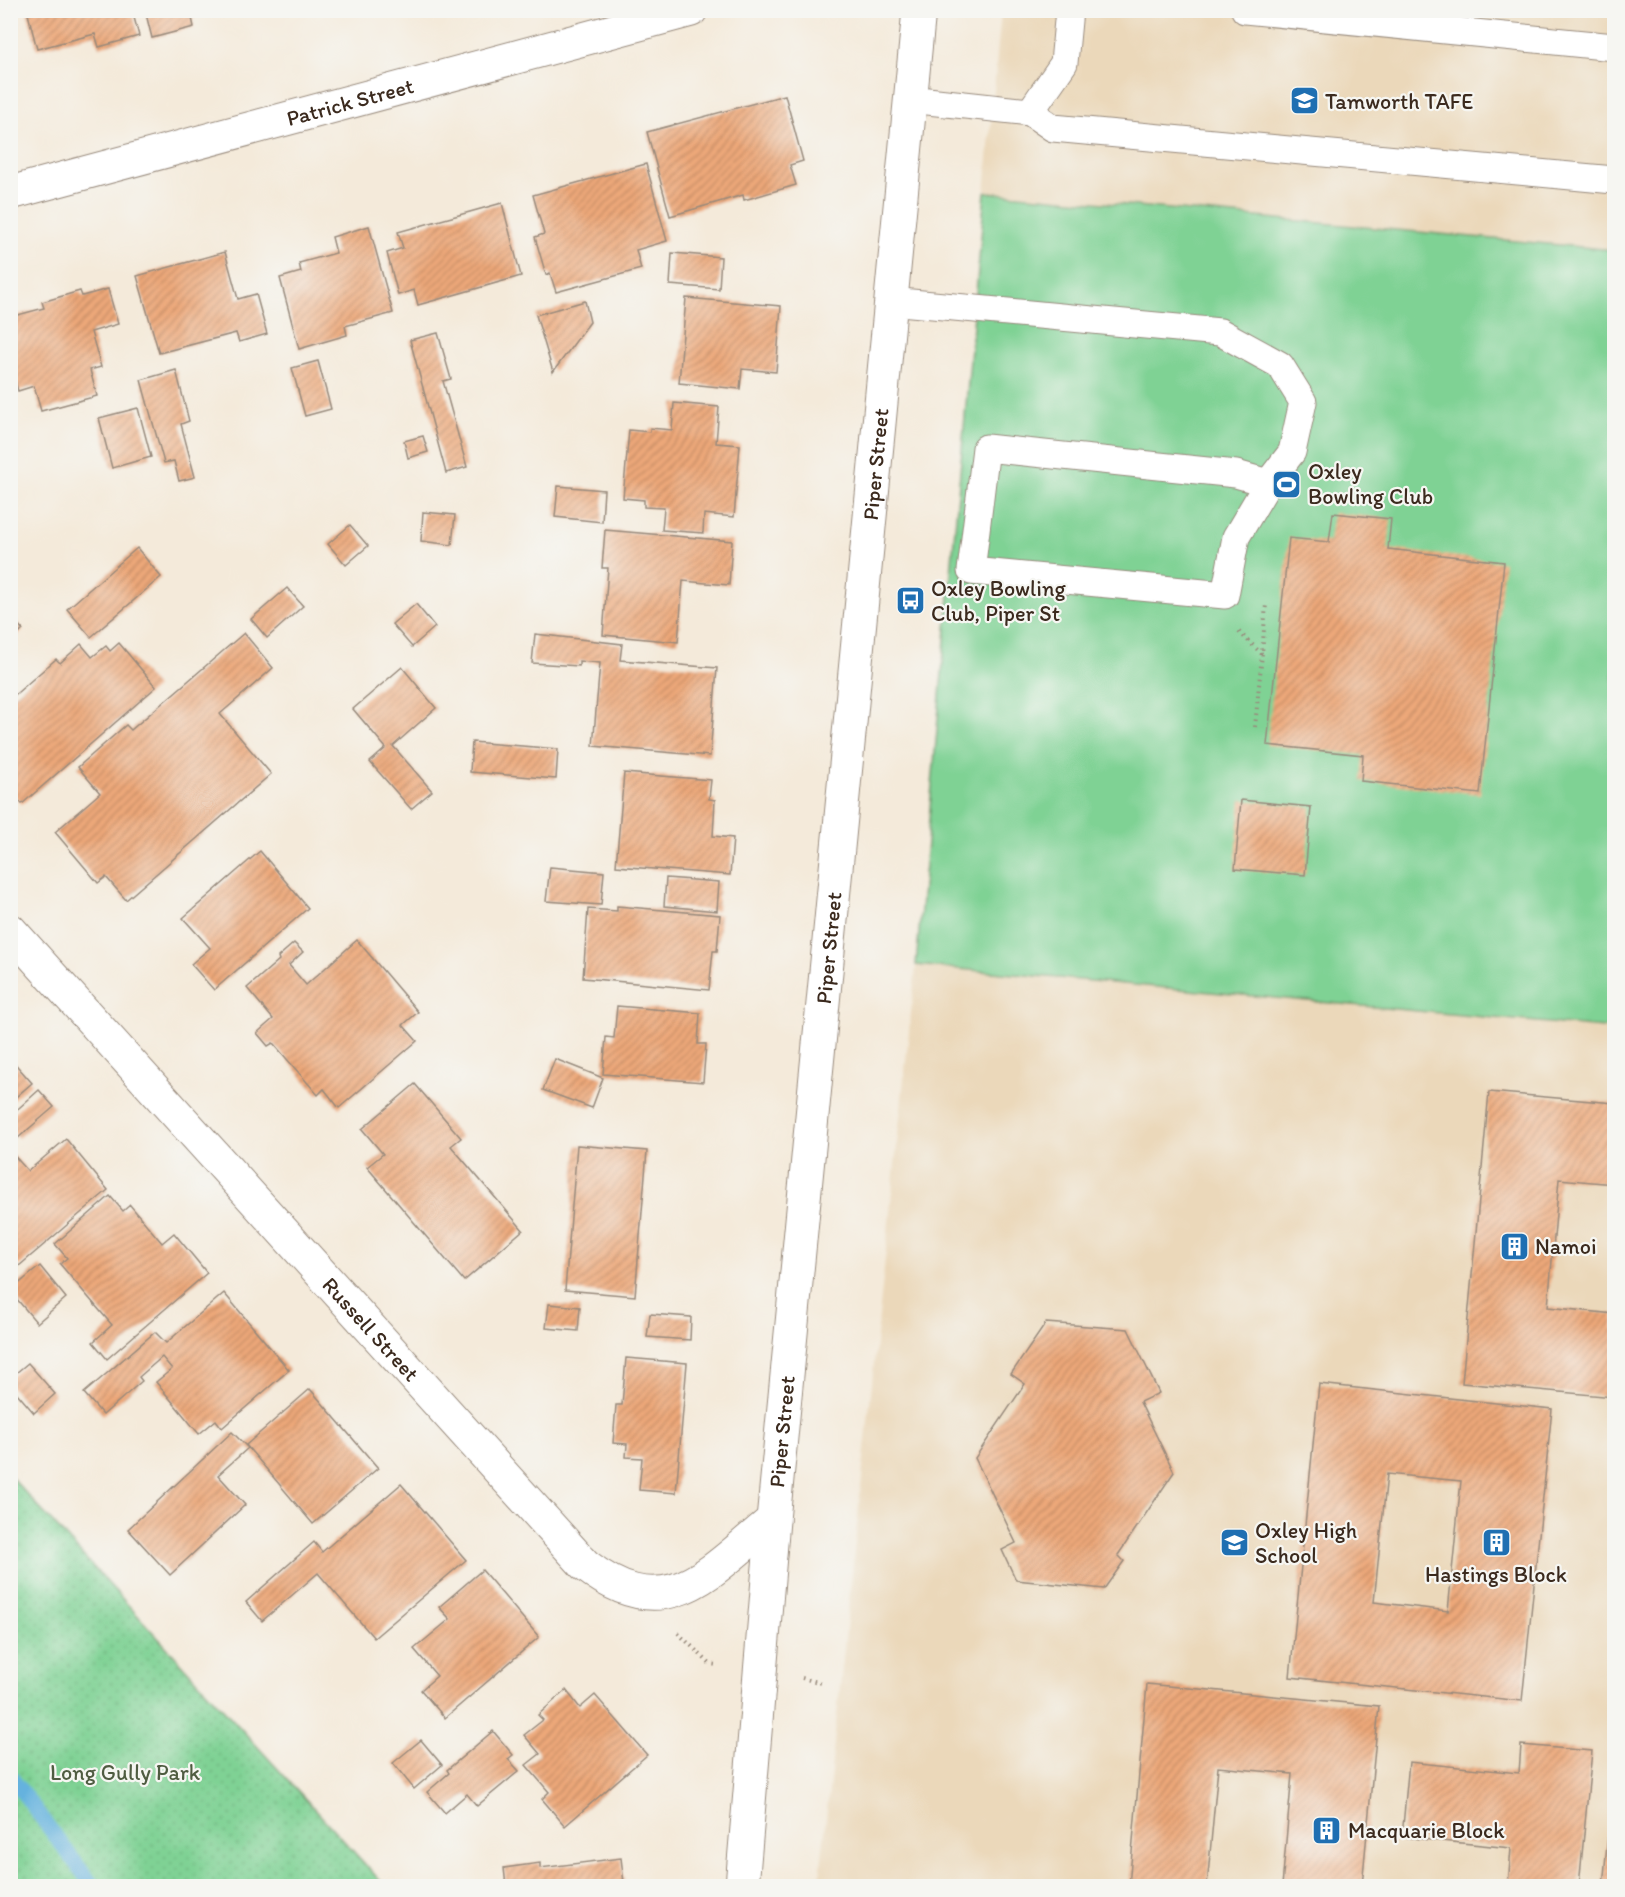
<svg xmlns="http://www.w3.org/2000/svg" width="1625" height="1897" font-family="Itim,sans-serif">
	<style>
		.built { fill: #ebd8ba }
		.green { fill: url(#green-dots); stroke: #5d7e59; stroke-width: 1.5 }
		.pitch { fill: #7fd294; stroke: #5d7e59; stroke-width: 1.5 }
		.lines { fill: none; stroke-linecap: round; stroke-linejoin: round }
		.stream { stroke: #65b2de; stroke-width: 15 }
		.building { fill: url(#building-hatch); fill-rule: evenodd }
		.service-casing { stroke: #988a7c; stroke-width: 29 }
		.minor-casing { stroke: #988a7c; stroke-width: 35 }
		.path { stroke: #988a7c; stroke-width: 4; stroke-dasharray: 1.5 4.5; stroke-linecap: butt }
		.service { stroke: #fff; stroke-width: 27 }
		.minor { stroke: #fff; stroke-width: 33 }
		.labels { text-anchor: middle; stroke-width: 4.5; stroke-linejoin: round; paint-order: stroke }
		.poi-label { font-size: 22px; fill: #3b2a1e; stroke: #f6f6f2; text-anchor: start }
		.street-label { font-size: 22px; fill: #3b2a1e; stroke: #f6f6f2 }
		.park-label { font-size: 22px; fill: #4f5c41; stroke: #f6f6f2 }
	</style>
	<defs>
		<pattern id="green-dots" width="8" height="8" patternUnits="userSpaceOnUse" patternTransform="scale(1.5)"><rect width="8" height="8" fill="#7fd294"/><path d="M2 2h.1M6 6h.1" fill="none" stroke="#6fb47f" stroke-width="1.8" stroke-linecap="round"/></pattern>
		<pattern id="building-hatch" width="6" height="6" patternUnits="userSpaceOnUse" patternTransform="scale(1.5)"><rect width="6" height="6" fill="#eda879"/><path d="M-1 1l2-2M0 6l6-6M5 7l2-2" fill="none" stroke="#c18963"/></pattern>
	</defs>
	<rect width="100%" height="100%" fill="#f6f6f2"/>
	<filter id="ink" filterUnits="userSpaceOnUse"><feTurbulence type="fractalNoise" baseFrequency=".0167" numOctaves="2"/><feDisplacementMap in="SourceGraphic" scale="12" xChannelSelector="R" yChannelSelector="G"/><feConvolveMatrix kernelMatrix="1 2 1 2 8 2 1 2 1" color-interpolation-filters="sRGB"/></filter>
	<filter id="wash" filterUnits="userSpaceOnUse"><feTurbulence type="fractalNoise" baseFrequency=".008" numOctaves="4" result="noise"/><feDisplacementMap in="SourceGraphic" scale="24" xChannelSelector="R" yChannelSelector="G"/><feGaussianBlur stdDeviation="1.35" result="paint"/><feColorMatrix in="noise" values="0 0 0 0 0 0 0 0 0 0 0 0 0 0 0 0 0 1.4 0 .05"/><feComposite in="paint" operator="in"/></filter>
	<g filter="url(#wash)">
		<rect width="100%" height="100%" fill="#f4eada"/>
		<g class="built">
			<path d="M 1001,11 L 1614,11 L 1614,250 L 985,192 Z"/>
			<path d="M 916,965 L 1614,1029 L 1614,1886 L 819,1886 Z"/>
		</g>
		<path class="green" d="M 10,1477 L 11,1477 L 385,1886 L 11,1886 Z"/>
		<path class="pitch" d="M 985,192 L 1614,250 L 1614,1029 L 916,965 Z"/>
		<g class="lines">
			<path class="stream" d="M 10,1776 L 93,1886"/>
		</g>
		<g id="blocks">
			<g class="building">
				<path d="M 27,10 L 132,10 L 139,36 L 99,47 L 95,34 L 37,49 Z"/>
				<path d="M 145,10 L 217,10 L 217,11 L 192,18 L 194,27 L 152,38 Z"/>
				<path d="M 785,95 L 803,161 L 790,165 L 796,185 L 744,200 L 743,195 L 670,216 L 647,132 Z"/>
				<path d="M 646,164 L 667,241 L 636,250 L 641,269 L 556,292 L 550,273 L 546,275 L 535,237 L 544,234 L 533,195 Z"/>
				<path d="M 502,203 L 521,276 L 418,305 L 414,290 L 398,295 L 387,253 L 403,248 L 398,232 Z"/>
				<path d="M 369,226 L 393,313 L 345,326 L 347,335 L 299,349 L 280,278 L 301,272 L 299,263 L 336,253 L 332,237 Z"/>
				<path d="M 225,252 L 238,299 L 256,294 L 267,334 L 239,342 L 236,333 L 159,353 L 137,276 Z"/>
				<path d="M 672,253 L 721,257 L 719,289 L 670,285 Z"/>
				<path d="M 108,289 L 118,324 L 91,332 L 101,367 L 90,370 L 97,396 L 41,411 L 34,386 L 18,391 L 10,363 L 10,317 L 44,308 L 42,302 L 80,291 L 82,296 Z"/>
				<path d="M 686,298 L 781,306 L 776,372 L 742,369 L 740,389 L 679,383 Z"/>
				<path d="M 585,301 L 590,322 L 553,372 L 536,315 Z"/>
				<path d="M 438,333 L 451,379 L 443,381 L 467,467 L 446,473 L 410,340 Z"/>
				<path d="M 318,361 L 331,409 L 305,416 L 292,368 Z"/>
				<path d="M 176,370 L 189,421 L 181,424 L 195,477 L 179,481 L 174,461 L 164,463 L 141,380 Z"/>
				<path d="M 674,403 L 719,407 L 716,443 L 740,445 L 734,517 L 704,514 L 703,533 L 662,530 L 664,508 L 644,507 L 644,500 L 623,498 L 629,430 L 650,432 L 650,428 L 672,430 Z"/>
				<path d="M 138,408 L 151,457 L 112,468 L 99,418 Z"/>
				<path d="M 423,436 L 428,452 L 408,458 L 404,441 Z"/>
				<path d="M 558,486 L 604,490 L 602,522 L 555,517 Z"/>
				<path d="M 423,512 L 455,515 L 452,545 L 421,541 Z"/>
				<path d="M 1333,513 L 1391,519 L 1388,549 L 1504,562 L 1480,794 L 1361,781 L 1363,755 L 1267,745 L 1289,538 L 1329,542 Z"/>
				<path d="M 350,525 L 368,546 L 346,565 L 328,544 Z"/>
				<path d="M 605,530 L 732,541 L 729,585 L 683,581 L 678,642 L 603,635 L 608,568 L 602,568 Z"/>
				<path d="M 137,548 L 161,577 L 91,637 L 67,609 Z"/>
				<path d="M 287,588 L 303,606 L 267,638 L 251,619 Z"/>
				<path d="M 416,604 L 435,627 L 412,647 L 392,624 Z"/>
				<path d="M 10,615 L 23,630 L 10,642 Z"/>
				<path d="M 244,633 L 273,668 L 220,714 L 271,774 L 126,900 L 106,877 L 98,883 L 55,832 L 100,793 L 78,767 L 126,725 L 131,730 Z"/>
				<path d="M 535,634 L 622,644 L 620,660 L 717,668 L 710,756 L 593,746 L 600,663 L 579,661 L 579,666 L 532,663 Z"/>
				<path d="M 119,643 L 156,687 L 22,804 L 10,791 L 10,757 L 18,750 L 10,742 L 10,699 L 56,659 L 60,663 L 81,644 L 92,657 L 106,646 L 110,651 Z"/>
				<path d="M 402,667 L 436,708 L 393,746 L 432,791 L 411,809 L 370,762 L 386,748 L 353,709 Z"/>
				<path d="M 472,742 L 558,749 L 556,779 L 470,772 Z"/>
				<path d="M 624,773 L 711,780 L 709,799 L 715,800 L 713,836 L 733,838 L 730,875 L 616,866 Z"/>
				<path d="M 1241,800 L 1311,807 L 1305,875 L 1235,869 Z"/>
				<path d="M 260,851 L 308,908 L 214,990 L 191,964 L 210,948 L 183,918 Z"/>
				<path d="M 550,867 L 604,872 L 601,905 L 546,901 Z"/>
				<path d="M 666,878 L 719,882 L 717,911 L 664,906 Z"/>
				<path d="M 617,906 L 720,915 L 717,951 L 713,951 L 709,990 L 583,978 L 588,909 L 617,911 Z"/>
				<path d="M 357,940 L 418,1012 L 403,1025 L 417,1041 L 339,1108 L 324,1089 L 318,1095 L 273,1043 L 268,1046 L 257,1033 L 273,1019 L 247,988 L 279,960 L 278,957 L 294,943 L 303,952 L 289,965 L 306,985 Z"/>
				<path d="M 617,1006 L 700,1013 L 698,1044 L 706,1044 L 703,1082 L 603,1074 L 606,1037 L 614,1038 Z"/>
				<path d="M 10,1058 L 32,1083 L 10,1102 Z"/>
				<path d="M 555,1059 L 603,1078 L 592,1108 L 543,1090 Z"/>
				<path d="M 415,1084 L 461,1138 L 451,1146 L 523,1230 L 464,1281 L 367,1167 L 383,1154 L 362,1129 Z"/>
				<path d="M 39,1090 L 54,1107 L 18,1138 L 10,1129 L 10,1116 Z"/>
				<path d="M 1489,1092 L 1614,1103 L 1614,1184 L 1559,1179 L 1548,1307 L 1614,1314 L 1614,1397 L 1462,1383 Z"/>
				<path d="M 66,1139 L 108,1190 L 19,1266 L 10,1256 L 10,1151 L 28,1171 Z"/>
				<path d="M 577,1145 L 647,1151 L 635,1296 L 565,1290 Z"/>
				<path d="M 110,1196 L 123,1211 L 130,1205 L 162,1243 L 174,1233 L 207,1273 L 107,1359 L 93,1342 L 112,1325 L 60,1264 L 67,1258 L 55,1244 Z"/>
				<path d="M 40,1266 L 66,1298 L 37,1323 L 10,1291 Z"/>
				<path d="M 224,1293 L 289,1370 L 222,1428 L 216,1420 L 199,1434 L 156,1382 L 172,1369 L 162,1357 L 139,1377 L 142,1381 L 103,1415 L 84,1393 L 155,1332 L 166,1343 Z"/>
				<path d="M 549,1304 L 580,1307 L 578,1331 L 546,1328 Z"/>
				<path d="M 650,1314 L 691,1317 L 690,1340 L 647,1337 Z"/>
				<path d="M 1046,1323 L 1128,1329 L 1159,1393 L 1140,1402 L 1174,1472 L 1118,1555 L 1124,1561 L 1104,1589 L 1016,1580 L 1002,1550 L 1016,1543 L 975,1458 L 1025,1384 L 1011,1374 Z"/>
				<path d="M 626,1358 L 687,1363 L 676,1493 L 639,1490 L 642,1458 L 626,1457 L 627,1444 L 613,1443 L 616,1405 L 622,1405 Z"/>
				<path d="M 28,1363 L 55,1394 L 34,1413 L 10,1385 L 10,1378 Z"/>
				<path d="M 1319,1384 L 1552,1409 L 1522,1701 L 1290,1677 ZM 1387,1474 L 1461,1481 L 1448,1611 L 1374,1602 Z"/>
				<path d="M 310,1389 L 378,1468 L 313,1524 L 246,1445 Z"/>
				<path d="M 232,1432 L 248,1448 L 218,1475 L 245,1505 L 170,1575 L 128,1529 Z"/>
				<path d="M 401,1484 L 466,1560 L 374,1638 L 318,1573 L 262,1621 L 246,1602 L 314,1542 L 322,1552 Z"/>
				<path d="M 482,1570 L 539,1637 L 445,1718 L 421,1690 L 437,1676 L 414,1649 L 450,1619 L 439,1607 Z"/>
				<path d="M 1147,1684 L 1379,1706 L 1362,1886 L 1282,1886 L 1292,1774 L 1218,1767 L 1207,1886 L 1129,1886 Z"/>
				<path d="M 566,1690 L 580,1708 L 595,1695 L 647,1755 L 565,1826 L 542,1799 L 549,1792 L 526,1765 L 540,1754 L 524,1735 L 543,1720 L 538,1715 Z"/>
				<path d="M 493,1731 L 513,1755 L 508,1759 L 519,1771 L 477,1806 L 467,1794 L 445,1813 L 427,1792 L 449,1773 L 447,1770 Z"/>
				<path d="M 421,1740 L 442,1765 L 414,1789 L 393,1763 Z"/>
				<path d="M 1521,1745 L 1592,1751 L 1579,1886 L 1508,1886 L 1511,1848 L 1402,1837 L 1409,1762 L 1519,1773 Z"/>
				<path d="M 1613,1782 L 1614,1886 L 1603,1886 Z"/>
				<path d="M 621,1858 L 624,1883 L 621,1883 L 621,1886 L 506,1886 L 504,1868 L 540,1863 L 540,1868 Z"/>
			</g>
		</g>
	</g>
	<g filter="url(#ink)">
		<use href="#blocks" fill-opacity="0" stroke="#988a7c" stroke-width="1.5"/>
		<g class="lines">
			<defs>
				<g id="service">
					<path d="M 1245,10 L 1614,47"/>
					<path d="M 909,99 L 1030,112 L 1053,128 L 1614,180"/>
					<path d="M 1030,112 L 1064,63 L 1069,10"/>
					<path d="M 890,301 L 1220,332 L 1280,365 L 1303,402 L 1292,452 L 1268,483 L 1236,537 L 1225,595 L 971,571 L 986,448 L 1236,474 L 1268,483"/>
				</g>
				<g id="minor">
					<path id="s1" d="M 10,193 L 691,10"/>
					<path id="s2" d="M 10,930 L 585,1565 C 667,1629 709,1572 773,1520"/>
					<path id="s3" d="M 742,1886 L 773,1520 L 919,10"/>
				</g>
			</defs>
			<use href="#service" class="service-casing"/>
			<use href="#minor" class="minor-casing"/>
			<g class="path">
				<path d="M 1239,632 L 1262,654 L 1266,604"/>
				<path d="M 1255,727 L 1262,654"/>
				<path d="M 678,1633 L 710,1664 L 718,1665"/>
				<path d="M 802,1678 L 822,1683"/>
			</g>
			<use href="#service" class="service"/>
			<use href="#minor" class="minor"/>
		</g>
	</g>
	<defs>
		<symbol id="university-square" viewBox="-11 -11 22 22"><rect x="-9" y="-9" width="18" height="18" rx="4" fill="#1f6fb2" stroke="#f6f6f2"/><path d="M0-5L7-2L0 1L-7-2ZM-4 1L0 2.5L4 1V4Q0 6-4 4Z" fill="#fff"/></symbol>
		<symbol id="stadium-square" viewBox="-11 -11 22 22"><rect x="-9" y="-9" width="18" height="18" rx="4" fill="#1f6fb2" stroke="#f6f6f2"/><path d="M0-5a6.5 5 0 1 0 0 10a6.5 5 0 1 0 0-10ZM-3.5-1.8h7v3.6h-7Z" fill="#fff"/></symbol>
		<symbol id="bus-square" viewBox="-11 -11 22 22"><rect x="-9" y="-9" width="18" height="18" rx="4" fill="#1f6fb2" stroke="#f6f6f2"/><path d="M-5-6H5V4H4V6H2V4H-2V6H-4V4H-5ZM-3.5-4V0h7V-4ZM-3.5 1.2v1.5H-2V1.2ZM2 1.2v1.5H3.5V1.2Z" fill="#fff"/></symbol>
		<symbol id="building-square" viewBox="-11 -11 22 22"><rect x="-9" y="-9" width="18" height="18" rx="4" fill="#1f6fb2" stroke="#f6f6f2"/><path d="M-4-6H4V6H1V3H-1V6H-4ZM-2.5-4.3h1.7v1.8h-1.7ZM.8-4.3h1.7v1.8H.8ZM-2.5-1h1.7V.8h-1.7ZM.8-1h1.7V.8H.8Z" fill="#fff"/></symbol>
		<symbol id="school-square" viewBox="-11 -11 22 22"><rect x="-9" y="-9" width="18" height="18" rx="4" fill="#1f6fb2" stroke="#f6f6f2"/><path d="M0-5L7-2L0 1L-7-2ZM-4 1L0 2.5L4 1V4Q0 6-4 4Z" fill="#fff"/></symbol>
	</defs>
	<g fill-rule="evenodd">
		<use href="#university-square" x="1288" y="84" width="33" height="33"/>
		<use href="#stadium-square" x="1270" y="468" width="33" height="33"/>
		<use href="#bus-square" x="894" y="584" width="33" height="33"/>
		<use href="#building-square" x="1498" y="1230" width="33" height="33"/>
		<use href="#building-square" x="1480" y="1526" width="33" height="33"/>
		<use href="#school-square" x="1218" y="1526" width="33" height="33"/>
		<use href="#building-square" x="1310" y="1814" width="33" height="33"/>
	</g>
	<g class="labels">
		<g class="poi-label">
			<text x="1325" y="109">Tamworth TAFE</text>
			<text x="1308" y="479">Oxley<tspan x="1308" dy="25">Bowling Club</tspan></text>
			<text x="931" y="596">Oxley Bowling<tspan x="931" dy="25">Club, Piper St</tspan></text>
			<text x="1535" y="1254">Namoi</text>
			<text x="1255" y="1538">Oxley High<tspan x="1255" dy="25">School</tspan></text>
			<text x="1496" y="1582" text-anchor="middle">Hastings Block</text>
			<text x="1348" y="1838">Macquarie Block</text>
		</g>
		<g class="street-label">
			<text dy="8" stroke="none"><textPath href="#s1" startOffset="352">Patrick Street</textPath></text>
			<text dy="8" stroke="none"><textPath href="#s3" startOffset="1428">Piper Street</textPath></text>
			<text dy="8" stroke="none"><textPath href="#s3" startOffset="942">Piper Street</textPath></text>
			<text dy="8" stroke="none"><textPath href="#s2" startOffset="538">Russell Street</textPath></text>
			<text dy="8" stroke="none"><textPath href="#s3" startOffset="456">Piper Street</textPath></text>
		</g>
		<g class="park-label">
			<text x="125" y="1780">Long Gully Park</text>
		</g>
	</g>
	<rect width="1625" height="1897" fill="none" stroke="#f6f6f2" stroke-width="36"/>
</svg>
